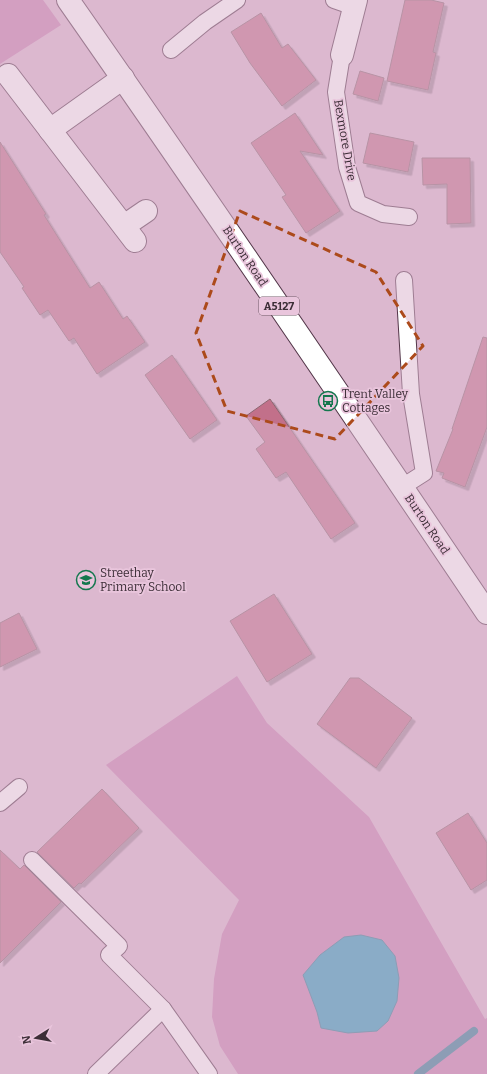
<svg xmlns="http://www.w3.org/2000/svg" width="487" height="1074" font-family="Bitter,serif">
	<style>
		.green { fill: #c780b0 }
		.water { fill: #279dbc; stroke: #2d7c94 }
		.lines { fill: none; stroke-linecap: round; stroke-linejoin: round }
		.stream { stroke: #2d7c94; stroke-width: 8 }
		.building { fill: #c2708a; stroke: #8b6671; filter: url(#shadow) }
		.lane-casing { stroke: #533649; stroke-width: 18 }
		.street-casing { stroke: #533649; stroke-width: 24 }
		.highway-casing { stroke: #533649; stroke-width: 24 }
		.lane { stroke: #fff; stroke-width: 16 }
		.street { stroke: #fff; stroke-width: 22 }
		.highway { stroke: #fff; stroke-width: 22 }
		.marked { fill: none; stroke: #ac4a1b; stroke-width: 3; stroke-dasharray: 8 5; stroke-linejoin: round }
		.labels { text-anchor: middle; stroke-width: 3.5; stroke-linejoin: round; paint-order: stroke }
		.shield { fill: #e9c5dc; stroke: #705b68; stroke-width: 1 }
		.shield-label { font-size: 11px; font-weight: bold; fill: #3c2e37 }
		.street-label { font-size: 12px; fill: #3c2e37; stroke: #e9c5dc }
		.poi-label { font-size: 12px; fill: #3c2e37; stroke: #e9c5dc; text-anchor: start }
	</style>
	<defs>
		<filter id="shadow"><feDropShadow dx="3.5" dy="3.5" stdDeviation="0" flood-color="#0004"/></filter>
	</defs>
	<rect width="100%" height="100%" fill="#dcb8cf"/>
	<g class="green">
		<path d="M 0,0 L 43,0 L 61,25 L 0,64 Z"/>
		<path d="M 237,676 L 267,723 L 369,817 L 485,1019 L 487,1018 L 487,1074 L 238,1074 L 220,1046 L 212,1017 L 214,979 L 222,934 L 239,900 L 106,765 Z"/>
	</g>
	<path class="water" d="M 361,935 L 382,940 L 395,956 L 399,978 L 397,1001 L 388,1021 L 377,1031 L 348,1033 L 321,1028 L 317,1012 L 303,975 L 320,955 L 344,937 Z"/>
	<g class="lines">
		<path class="stream" d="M 418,1074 L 474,1031"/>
	</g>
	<g class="building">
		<path d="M 405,0 L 431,0 L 444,3 L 433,52 L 436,53 L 428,90 L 387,81 Z"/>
		<path d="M 261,13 L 282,48 L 288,44 L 316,80 L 282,106 L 250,63 L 231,32 Z"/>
		<path d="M 360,71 L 384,78 L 378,101 L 353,94 Z"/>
		<path d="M 295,113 L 323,155 L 300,151 L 340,211 L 306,233 L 282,197 L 286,195 L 251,143 Z"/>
		<path d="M 370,133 L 414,142 L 408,172 L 363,163 Z"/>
		<path d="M 0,142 L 46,214 L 44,215 L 90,288 L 99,282 L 123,319 L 127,316 L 145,342 L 97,374 L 74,338 L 69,341 L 48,310 L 40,315 L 22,288 L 24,287 L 0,252 Z"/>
		<path d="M 422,158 L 470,158 L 471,223 L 447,224 L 447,184 L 423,185 Z"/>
		<path d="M 483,337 L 487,338 L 487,427 L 465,487 L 442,478 L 444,473 L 436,471 L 453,429 L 452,429 Z"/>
		<path d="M 172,355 L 217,420 L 190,439 L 145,375 Z"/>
		<path d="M 270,399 L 355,523 L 331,539 L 286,472 L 276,478 L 256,449 L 265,442 L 246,416 Z"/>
		<path d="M 274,594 L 312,654 L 267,682 L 230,621 Z"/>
		<path d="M 19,613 L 37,649 L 0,667 L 0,623 Z"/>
		<path d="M 350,678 L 359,678 L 412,718 L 376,768 L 317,724 Z"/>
		<path d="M 102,789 L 139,828 L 81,884 L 79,883 L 74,888 L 37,852 Z"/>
		<path d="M 468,813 L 487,843 L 487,880 L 471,890 L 436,833 Z"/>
		<path d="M 0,850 L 20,869 L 24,865 L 61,902 L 0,963 Z"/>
	</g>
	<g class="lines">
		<defs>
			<g id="lane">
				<path d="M 334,0 L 354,7"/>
				<path d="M 171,50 L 205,22 L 237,0"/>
				<path d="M 342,55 L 336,92 L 347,167 L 358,203 L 383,214 L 409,217"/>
				<path d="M 402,487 L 424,473 L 411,394 L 404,280"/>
				<path d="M 0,803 L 19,787"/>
				<path d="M 32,860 L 119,946 L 109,955 L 163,1009 L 209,1074"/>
				<path d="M 96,1074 L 163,1009"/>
			</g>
			<g id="street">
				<path d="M 342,55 L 356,0"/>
				<path d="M 8,75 L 135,241"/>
				<path d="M 50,130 L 123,78"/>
				<path d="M 124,226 L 146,211"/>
			</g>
			<path id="highway" d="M 68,0 C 210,203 349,408 487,613"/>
		</defs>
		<use href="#lane" class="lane-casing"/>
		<use href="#street" class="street-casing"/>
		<use href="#highway" class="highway-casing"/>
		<use href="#lane" class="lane"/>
		<use href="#street" class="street"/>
		<use href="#highway" class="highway"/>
	</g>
	<path d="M0 0H487V1074H0ZM 240,211 L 376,272 L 423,346 L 335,439 L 227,411 L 196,333 Z" fill="#dcb8cf" fill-opacity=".55" fill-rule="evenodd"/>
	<path class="marked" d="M 240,211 L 376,272 L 423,346 L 335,439 L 227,411 L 196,333 Z"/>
	<defs>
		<symbol id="bus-ring" viewBox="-11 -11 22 22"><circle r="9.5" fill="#e9c5dc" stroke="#14774e" stroke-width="1.5"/><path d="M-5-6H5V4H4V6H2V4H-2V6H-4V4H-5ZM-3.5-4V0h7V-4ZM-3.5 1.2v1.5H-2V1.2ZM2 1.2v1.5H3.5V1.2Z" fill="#14774e"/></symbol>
		<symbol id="school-ring" viewBox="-11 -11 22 22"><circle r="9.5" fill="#e9c5dc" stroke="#14774e" stroke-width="1.5"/><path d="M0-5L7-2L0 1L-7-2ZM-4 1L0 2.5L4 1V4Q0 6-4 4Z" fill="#14774e"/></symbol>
	</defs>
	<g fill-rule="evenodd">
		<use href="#bus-ring" x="317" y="390" width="22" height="22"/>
		<use href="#school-ring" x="75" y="569" width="22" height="22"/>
	</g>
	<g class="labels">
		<rect class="shield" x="259" y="297" width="40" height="18" rx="3"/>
		<g class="shield-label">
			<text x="279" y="310">A5127</text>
		</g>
		<g class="street-label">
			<text transform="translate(345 140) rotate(80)" y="4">Bexmore Drive</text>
			<text transform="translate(245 256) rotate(56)" y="4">Burton Road</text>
			<text transform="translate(427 524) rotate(56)" y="4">Burton Road</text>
		</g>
		<g class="poi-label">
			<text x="342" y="398">Trent Valley<tspan x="342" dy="14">Cottages</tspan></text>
			<text x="100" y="577">Streethay<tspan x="100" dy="14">Primary School</tspan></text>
		</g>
	</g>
	<g transform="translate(36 1038) rotate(259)" stroke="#e9c5dc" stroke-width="3" paint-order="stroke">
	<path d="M0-3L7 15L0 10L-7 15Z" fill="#3c2e37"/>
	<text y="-6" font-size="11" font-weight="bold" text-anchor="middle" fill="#3c2e37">N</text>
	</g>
</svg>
